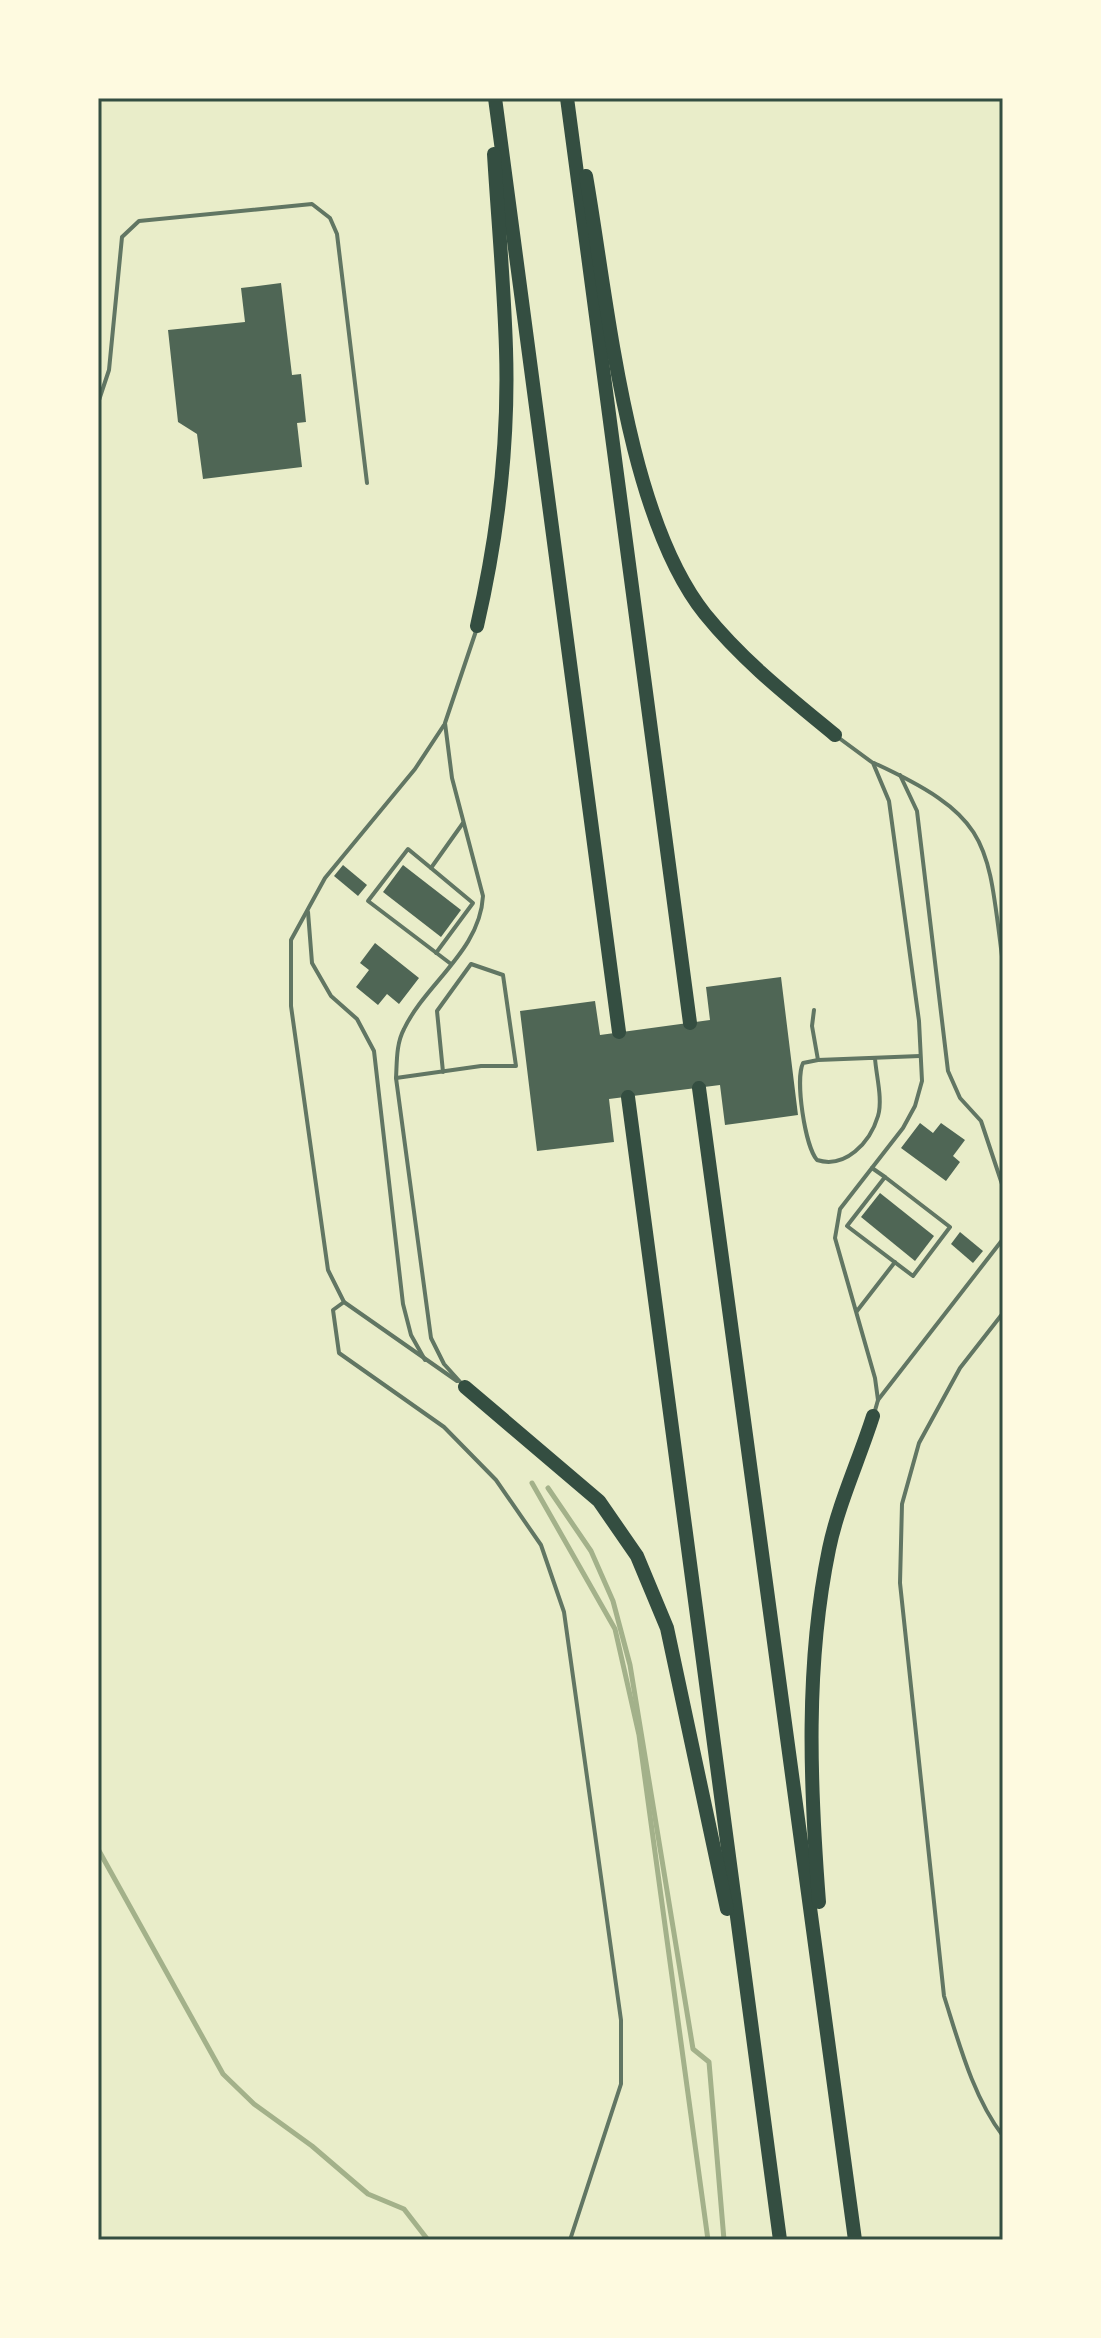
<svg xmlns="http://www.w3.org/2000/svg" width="1101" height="2338" font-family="'Source Sans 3',sans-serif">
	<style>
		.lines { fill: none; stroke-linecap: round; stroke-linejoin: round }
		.stream { stroke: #a3b18a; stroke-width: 5 }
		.building { fill: #4f6655 }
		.service { stroke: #617663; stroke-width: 4 }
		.motorway { stroke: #344e41; stroke-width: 14 }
		.neatline { fill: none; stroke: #344e41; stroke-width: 3 }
	</style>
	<rect width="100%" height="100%" fill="#e9edc9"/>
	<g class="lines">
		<g class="stream">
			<path d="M 532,1483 L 615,1629 L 639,1735 L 708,2240"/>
			<path d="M 548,1488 L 591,1551 L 613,1601 L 630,1665 L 693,2049 L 709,2062 L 724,2240"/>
			<path d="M 98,1849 L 223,2074 L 254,2104 L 312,2146 L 368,2194 L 404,2209 L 428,2240"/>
		</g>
	</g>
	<g class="building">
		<path d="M 281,283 L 292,375 L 301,374 L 306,422 L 297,423 L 302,467 L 203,479 L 197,434 L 178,422 L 168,330 L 245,322 L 241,288 Z"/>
		<path d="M 343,865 L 367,885 L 358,896 L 334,876 Z"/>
		<path d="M 403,865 L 461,910 L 441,937 L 383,892 Z"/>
		<path d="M 375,943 L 419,978 L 399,1004 L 387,994 L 378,1005 L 356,987 L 369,970 L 360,963 Z"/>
		<path d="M 781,977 L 798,1115 L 725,1125 L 720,1085 L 609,1099 L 614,1142 L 537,1151 L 520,1011 L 595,1001 L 600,1035 L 710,1020 L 706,987 Z"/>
		<path d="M 920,1123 L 933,1133 L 941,1123 L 965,1140 L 953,1156 L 960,1162 L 946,1181 L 901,1148 Z"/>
		<path d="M 880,1193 L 934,1236 L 915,1261 L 861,1217 Z"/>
		<path d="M 960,1232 L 983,1251 L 973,1263 L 951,1244 Z"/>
	</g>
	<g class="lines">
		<g class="service">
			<path d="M 98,403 L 109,370 L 122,237 L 139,221 L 312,204 L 330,218 L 337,234 L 367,483"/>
			<path d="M 444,725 L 415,769 L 325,878 L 291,940 L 291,1006 L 328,1270 L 344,1302 L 457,1381"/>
			<path d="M 839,738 L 873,763 L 889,801 L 919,1021 L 922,1081 L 915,1106 L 903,1128 L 840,1209 L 835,1238 L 875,1378 L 878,1400 L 874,1414"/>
			<path d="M 874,763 C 993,818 987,842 1003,964"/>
			<path d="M 900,775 L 917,811 L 948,1071 L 960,1098 L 981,1121 L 1003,1187"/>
			<path d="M 431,868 L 408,849 L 368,901 L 451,964"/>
			<path d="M 308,912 L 312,963 L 331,996 L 357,1019 L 374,1051 L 403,1304 L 411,1335 L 425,1360"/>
			<path d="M 436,953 L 473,903 L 431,868 L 463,823"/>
			<path d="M 814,1010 L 812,1026 L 818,1060"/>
			<path d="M 875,1058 C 876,1075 883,1099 878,1116 C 870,1143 845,1169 817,1160 C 805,1146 795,1080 803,1063 L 818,1060 L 920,1056"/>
			<path d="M 396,1078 L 481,1066 L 516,1066 L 503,975 L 471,964 L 437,1011 L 443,1072"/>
			<path d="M 872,1168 L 885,1177"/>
			<path d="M 885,1177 L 950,1227 L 913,1276 L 847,1226 Z"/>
			<path d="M 344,1302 L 333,1310 L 339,1353 L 444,1427 L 496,1480 L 541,1545 L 564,1612 L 621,2020 L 621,2084 L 570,2240"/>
			<path d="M 857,1311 L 895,1262"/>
			<path d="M 1003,1313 L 960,1368 L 919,1443 L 902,1504 L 900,1583 L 944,1996 C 959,2043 973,2097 1003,2136"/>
			<path d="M 462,1384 L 444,1364 L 431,1338 L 396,1078 C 397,1062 396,1044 404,1029 C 426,983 480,951 483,896 L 452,778 L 445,723 L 477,628"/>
			<path d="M 878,1400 L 1003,1239"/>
		</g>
		<g class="motorway">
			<path d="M 495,98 L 619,1032"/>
			<path d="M 567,98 L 690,1023"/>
			<path d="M 586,176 C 608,302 626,515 705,614 C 743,661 789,697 835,735"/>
			<path d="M 477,626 C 498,535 509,442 506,349 C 504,284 498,219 494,154"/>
			<path d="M 699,1088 L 855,2240"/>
			<path d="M 628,1097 L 780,2240"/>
			<path d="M 465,1387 L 599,1501 L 637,1556 L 667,1628 L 727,1909"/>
			<path d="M 819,1902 C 810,1785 805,1665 829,1549 C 838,1505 859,1460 873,1416"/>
		</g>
	</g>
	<rect width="1101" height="2338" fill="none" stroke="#fefae0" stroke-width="200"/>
	<rect x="100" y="100" width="901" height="2138" class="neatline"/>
</svg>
